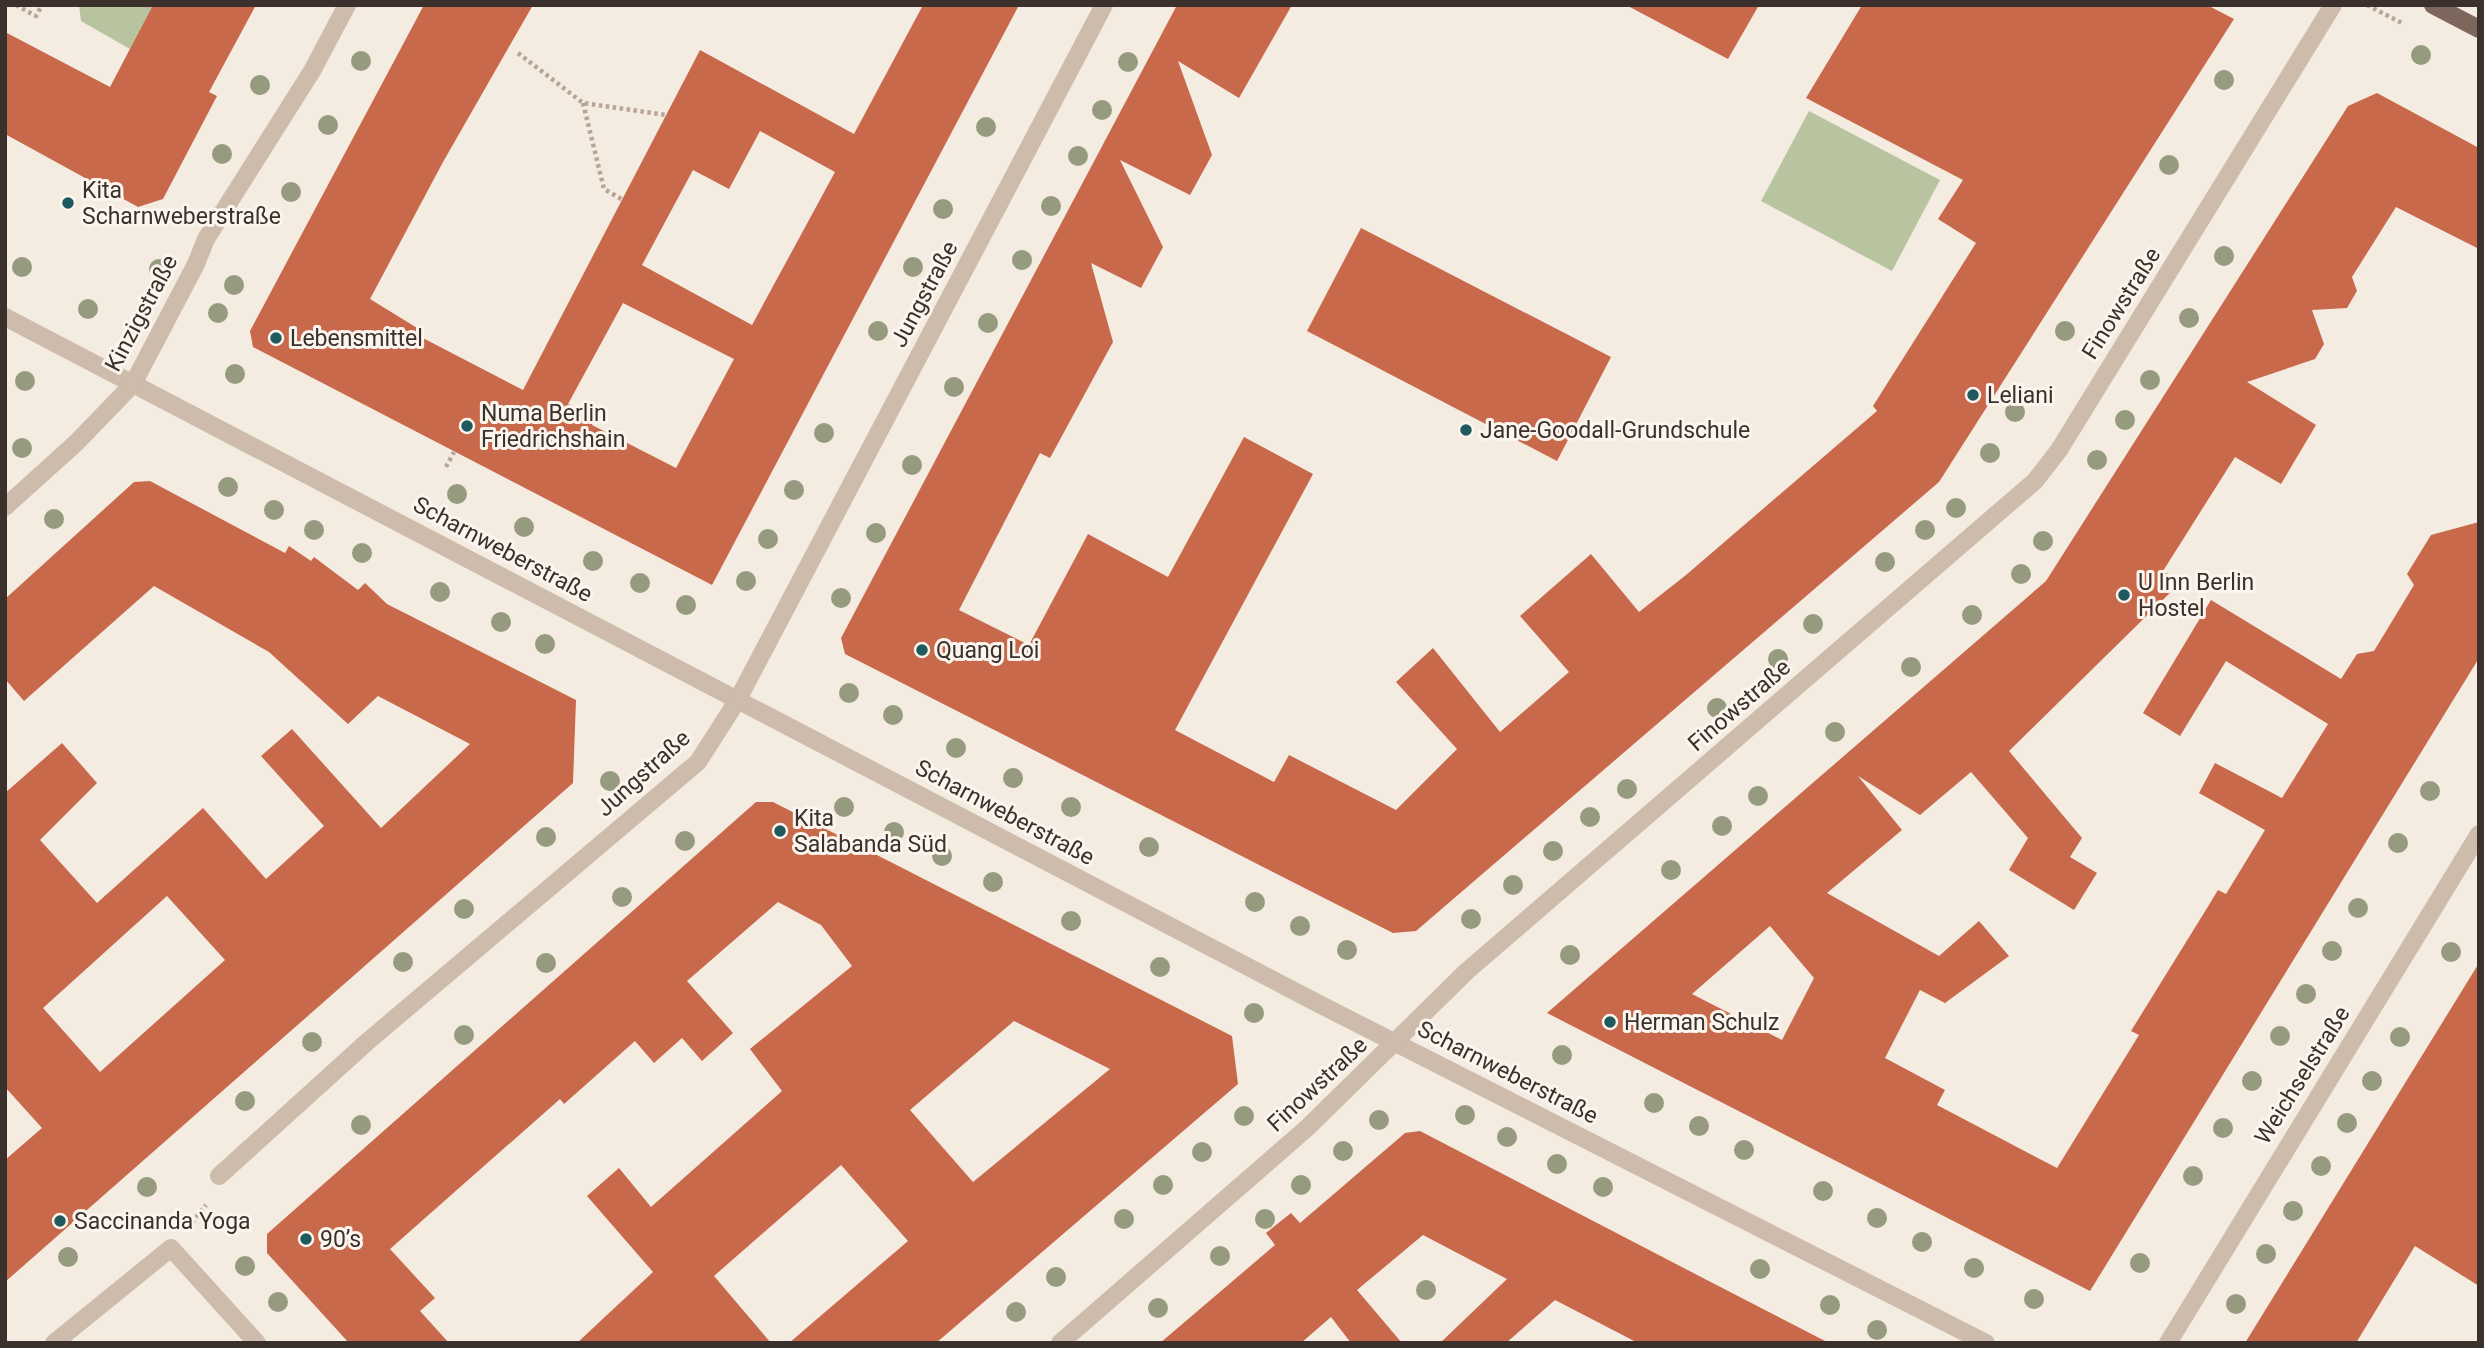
<svg xmlns="http://www.w3.org/2000/svg" width="2484" height="1348" font-family="Roboto,sans-serif">
	<style>
		.green { fill: #b8c4a0 }
		.building { fill: #c8694b; fill-rule: evenodd }
		.lines { fill: none; stroke-linecap: round; stroke-linejoin: round }
		.path { stroke: #b9a596; stroke-width: 4.5; stroke-dasharray: 3.5 3.5; stroke-linecap: butt }
		.minor { stroke: #cdbbac; stroke-width: 18 }
		.major { stroke: #7d675c; stroke-width: 18 }
		.tree { fill: #969b7f }
		.poi-dot { fill: #1f5a5e; stroke: #fbf5ee; stroke-width: 2.5 }
		.labels { text-anchor: middle; stroke-width: 6; stroke-linejoin: round; paint-order: stroke }
		.poi-label { font-size: 23px; fill: #3b302b; stroke: #fbf5ee; text-anchor: start }
		.street-label { font-size: 23px; fill: #3b302b; stroke: #fbf5ee }
	</style>
	<rect width="100%" height="100%" fill="#f4ebe1"/>
	<g class="green">
		<path d="M 79,5 L 153,5 L 130,49 L 81,21 Z"/>
		<path d="M 1809,111 L 1940,180 L 1892,271 L 1761,201 Z"/>
	</g>
	<g class="building">
		<path d="M 153,5 L 256,5 L 209,92 L 217,96 L 163,199 L 138,207 L 5,134 L 5,32 L 110,87 Z"/>
		<path d="M 424,5 L 533,5 L 443,162 L 370,299 L 422,331 L 419,336 L 523,390 L 700,50 L 854,134 L 923,5 L 1019,5 L 712,585 L 253,347 L 250,331 ZM 760,131 L 835,172 L 752,325 L 642,265 L 693,170 L 729,189 ZM 623,303 L 734,359 L 676,468 L 592,425 L 595,419 L 568,404 Z"/>
		<path d="M 1177,5 L 1292,5 L 1239,98 L 1178,61 L 1212,155 L 1190,195 L 1120,160 L 1163,247 L 1141,288 L 1091,263 L 1113,342 L 1050,458 L 1040,453 L 959,610 L 1029,645 L 1088,534 L 1168,577 L 1244,437 L 1313,474 L 1175,730 L 1274,782 L 1289,755 L 1396,810 L 1457,749 L 1396,682 L 1433,648 L 1500,732 L 1569,672 L 1520,616 L 1591,554 L 1639,612 L 1686,575 L 1877,411 L 1873,406 L 1976,243 L 1938,219 L 1963,180 L 1806,98 L 1862,5 L 2207,5 L 2234,19 L 1939,482 L 1416,931 L 1393,933 L 845,654 L 841,638 Z"/>
		<path d="M 1626,5 L 1759,5 L 1728,59 Z"/>
		<path d="M 2377,93 L 2479,148 L 2479,249 L 2396,207 L 2352,277 L 2357,291 L 2347,308 L 2312,310 L 2324,344 L 2315,359 L 2247,382 L 2316,425 L 2281,484 L 2235,457 L 2163,571 L 2181,582 L 2009,751 L 2082,838 L 2070,857 L 2097,873 L 2074,910 L 2009,870 L 2028,838 L 1971,772 L 1920,815 L 1858,776 L 1902,830 L 1827,893 L 1939,956 L 1979,921 L 2009,956 L 1945,1003 L 1920,990 L 1885,1058 L 1945,1090 L 1937,1105 L 2057,1168 L 2139,1035 L 2131,1031 L 2204,913 L 2218,890 L 2226,894 L 2265,830 L 2199,793 L 2215,763 L 2282,798 L 2328,724 L 2226,661 L 2180,736 L 2143,713 L 2211,600 L 2341,679 L 2357,654 L 2374,651 L 2414,585 L 2407,574 L 2431,535 L 2479,522 L 2479,658 L 2090,1291 L 1547,1013 L 2046,581 L 2348,106 ZM 1770,926 L 1814,978 L 1782,1040 L 1692,994 Z"/>
		<path d="M 1361,228 L 1611,357 L 1557,461 L 1307,331 Z"/>
		<path d="M 150,481 L 285,553 L 289,546 L 311,561 L 314,557 L 358,590 L 365,583 L 387,604 L 576,700 L 573,783 L 5,1282 L 5,1160 L 42,1128 L 5,1087 L 5,793 L 62,743 L 97,783 L 40,840 L 97,903 L 203,808 L 266,879 L 324,826 L 261,756 L 292,729 L 381,828 L 470,744 L 378,696 L 348,724 L 269,652 L 154,586 L 24,701 L 5,679 L 5,599 L 134,482 ZM 167,896 L 225,960 L 100,1072 L 43,1008 Z"/>
		<path d="M 756,802 L 773,802 L 1232,1036 L 1238,1084 L 936,1343 L 789,1343 L 908,1241 L 841,1165 L 714,1276 L 771,1343 L 577,1343 L 653,1272 L 587,1196 L 619,1168 L 651,1207 L 782,1091 L 750,1049 L 852,966 L 821,925 L 778,902 L 687,981 L 733,1033 L 702,1061 L 682,1038 L 654,1063 L 635,1041 L 564,1104 L 560,1099 L 390,1249 L 435,1298 L 420,1311 L 449,1343 L 349,1343 L 267,1253 L 267,1234 ZM 1014,1021 L 1110,1069 L 973,1182 L 910,1110 Z"/>
		<path d="M 2479,963 L 2479,1286 L 2415,1246 L 2356,1343 L 2245,1343 Z"/>
		<path d="M 1420,1131 L 1703,1278 L 1829,1343 L 1638,1343 L 1555,1300 L 1506,1343 L 1440,1343 L 1507,1279 L 1423,1235 L 1357,1290 L 1402,1343 L 1351,1343 L 1331,1317 L 1301,1343 L 1160,1343 L 1275,1245 L 1266,1233 L 1291,1213 L 1300,1223 L 1405,1133 Z"/>
	</g>
	<g class="lines">
		<g class="path">
			<path d="M 16,5 L 36,16 L 42,5"/>
			<path d="M 146,5 L 151,9"/>
			<path d="M 2367,5 L 2404,24"/>
			<path d="M 518,53 L 583,103 L 666,115"/>
			<path d="M 583,103 L 604,189 L 623,200"/>
			<path d="M 446,467 L 454,452"/>
			<path d="M 192,1223 L 206,1205"/>
		</g>
		<g class="minor">
			<path d="M 5,317 L 1321,1005 L 1986,1343"/>
			<path d="M 5,507 L 76,443 L 133,384 L 196,264 L 206,239 L 312,71 L 347,5"/>
			<path d="M 219,1176 L 367,1042 L 698,762 L 737,701 L 1104,5"/>
			<path d="M 54,1343 L 171,1248 L 257,1343"/>
			<path d="M 1060,1343 L 1307,1128 L 1467,971 L 2035,481 L 2059,450 L 2333,5"/>
			<path d="M 2168,1343 L 2479,834"/>
		</g>
		<path class="major" d="M 2433,5 L 2479,29"/>
	</g>
	<g class="tree">
		<circle cx="2421" cy="55" r="10"/>
		<circle cx="361" cy="61" r="10"/>
		<circle cx="1128" cy="62" r="10"/>
		<circle cx="2224" cy="80" r="10"/>
		<circle cx="260" cy="85" r="10"/>
		<circle cx="1102" cy="110" r="10"/>
		<circle cx="328" cy="125" r="10"/>
		<circle cx="986" cy="127" r="10"/>
		<circle cx="222" cy="154" r="10"/>
		<circle cx="1078" cy="156" r="10"/>
		<circle cx="2169" cy="165" r="10"/>
		<circle cx="291" cy="192" r="10"/>
		<circle cx="1051" cy="206" r="10"/>
		<circle cx="943" cy="209" r="10"/>
		<circle cx="2224" cy="256" r="10"/>
		<circle cx="1022" cy="260" r="10"/>
		<circle cx="22" cy="267" r="10"/>
		<circle cx="913" cy="267" r="10"/>
		<circle cx="159" cy="269" r="10"/>
		<circle cx="234" cy="285" r="10"/>
		<circle cx="88" cy="309" r="10"/>
		<circle cx="218" cy="313" r="10"/>
		<circle cx="2189" cy="318" r="10"/>
		<circle cx="988" cy="323" r="10"/>
		<circle cx="878" cy="331" r="10"/>
		<circle cx="2065" cy="331" r="10"/>
		<circle cx="235" cy="374" r="10"/>
		<circle cx="2150" cy="380" r="10"/>
		<circle cx="25" cy="381" r="10"/>
		<circle cx="954" cy="387" r="10"/>
		<circle cx="2015" cy="412" r="10"/>
		<circle cx="2125" cy="420" r="10"/>
		<circle cx="824" cy="433" r="10"/>
		<circle cx="22" cy="448" r="10"/>
		<circle cx="1990" cy="453" r="10"/>
		<circle cx="2097" cy="460" r="10"/>
		<circle cx="912" cy="465" r="10"/>
		<circle cx="228" cy="487" r="10"/>
		<circle cx="794" cy="490" r="10"/>
		<circle cx="457" cy="494" r="10"/>
		<circle cx="1956" cy="508" r="10"/>
		<circle cx="274" cy="510" r="10"/>
		<circle cx="54" cy="519" r="10"/>
		<circle cx="524" cy="527" r="10"/>
		<circle cx="314" cy="530" r="10"/>
		<circle cx="1925" cy="530" r="10"/>
		<circle cx="876" cy="533" r="10"/>
		<circle cx="768" cy="539" r="10"/>
		<circle cx="2043" cy="541" r="10"/>
		<circle cx="362" cy="553" r="10"/>
		<circle cx="593" cy="561" r="10"/>
		<circle cx="1885" cy="562" r="10"/>
		<circle cx="2021" cy="574" r="10"/>
		<circle cx="746" cy="581" r="10"/>
		<circle cx="640" cy="583" r="10"/>
		<circle cx="440" cy="592" r="10"/>
		<circle cx="841" cy="598" r="10"/>
		<circle cx="686" cy="605" r="10"/>
		<circle cx="1972" cy="615" r="10"/>
		<circle cx="501" cy="622" r="10"/>
		<circle cx="1813" cy="624" r="10"/>
		<circle cx="545" cy="644" r="10"/>
		<circle cx="1778" cy="659" r="10"/>
		<circle cx="1911" cy="667" r="10"/>
		<circle cx="849" cy="693" r="10"/>
		<circle cx="1717" cy="708" r="10"/>
		<circle cx="893" cy="715" r="10"/>
		<circle cx="1835" cy="732" r="10"/>
		<circle cx="956" cy="748" r="10"/>
		<circle cx="1013" cy="778" r="10"/>
		<circle cx="610" cy="781" r="10"/>
		<circle cx="1627" cy="789" r="10"/>
		<circle cx="2430" cy="791" r="10"/>
		<circle cx="1758" cy="796" r="10"/>
		<circle cx="844" cy="807" r="10"/>
		<circle cx="1071" cy="807" r="10"/>
		<circle cx="1590" cy="817" r="10"/>
		<circle cx="1722" cy="826" r="10"/>
		<circle cx="894" cy="832" r="10"/>
		<circle cx="546" cy="837" r="10"/>
		<circle cx="685" cy="841" r="10"/>
		<circle cx="2398" cy="843" r="10"/>
		<circle cx="1149" cy="847" r="10"/>
		<circle cx="1553" cy="851" r="10"/>
		<circle cx="942" cy="856" r="10"/>
		<circle cx="1671" cy="870" r="10"/>
		<circle cx="993" cy="882" r="10"/>
		<circle cx="1513" cy="885" r="10"/>
		<circle cx="622" cy="897" r="10"/>
		<circle cx="1255" cy="902" r="10"/>
		<circle cx="2358" cy="908" r="10"/>
		<circle cx="464" cy="909" r="10"/>
		<circle cx="1471" cy="919" r="10"/>
		<circle cx="1071" cy="921" r="10"/>
		<circle cx="1300" cy="926" r="10"/>
		<circle cx="1347" cy="950" r="10"/>
		<circle cx="2332" cy="951" r="10"/>
		<circle cx="2451" cy="952" r="10"/>
		<circle cx="1570" cy="955" r="10"/>
		<circle cx="403" cy="962" r="10"/>
		<circle cx="546" cy="963" r="10"/>
		<circle cx="1160" cy="967" r="10"/>
		<circle cx="2306" cy="994" r="10"/>
		<circle cx="1254" cy="1013" r="10"/>
		<circle cx="464" cy="1035" r="10"/>
		<circle cx="2280" cy="1036" r="10"/>
		<circle cx="2400" cy="1037" r="10"/>
		<circle cx="312" cy="1042" r="10"/>
		<circle cx="1562" cy="1055" r="10"/>
		<circle cx="2252" cy="1081" r="10"/>
		<circle cx="2372" cy="1081" r="10"/>
		<circle cx="245" cy="1101" r="10"/>
		<circle cx="1654" cy="1103" r="10"/>
		<circle cx="1465" cy="1115" r="10"/>
		<circle cx="1244" cy="1116" r="10"/>
		<circle cx="1379" cy="1120" r="10"/>
		<circle cx="2347" cy="1123" r="10"/>
		<circle cx="361" cy="1125" r="10"/>
		<circle cx="1699" cy="1126" r="10"/>
		<circle cx="2223" cy="1128" r="10"/>
		<circle cx="1507" cy="1137" r="10"/>
		<circle cx="1744" cy="1150" r="10"/>
		<circle cx="1343" cy="1151" r="10"/>
		<circle cx="1202" cy="1152" r="10"/>
		<circle cx="1557" cy="1164" r="10"/>
		<circle cx="2321" cy="1166" r="10"/>
		<circle cx="2193" cy="1176" r="10"/>
		<circle cx="1163" cy="1185" r="10"/>
		<circle cx="1301" cy="1185" r="10"/>
		<circle cx="147" cy="1187" r="10"/>
		<circle cx="1603" cy="1187" r="10"/>
		<circle cx="1823" cy="1191" r="10"/>
		<circle cx="2293" cy="1211" r="10"/>
		<circle cx="1877" cy="1218" r="10"/>
		<circle cx="1124" cy="1219" r="10"/>
		<circle cx="1265" cy="1219" r="10"/>
		<circle cx="1922" cy="1242" r="10"/>
		<circle cx="2266" cy="1254" r="10"/>
		<circle cx="1220" cy="1256" r="10"/>
		<circle cx="68" cy="1257" r="10"/>
		<circle cx="2140" cy="1263" r="10"/>
		<circle cx="245" cy="1266" r="10"/>
		<circle cx="1974" cy="1268" r="10"/>
		<circle cx="1760" cy="1269" r="10"/>
		<circle cx="1056" cy="1277" r="10"/>
		<circle cx="1426" cy="1290" r="10"/>
		<circle cx="2034" cy="1299" r="10"/>
		<circle cx="278" cy="1302" r="10"/>
		<circle cx="2236" cy="1304" r="10"/>
		<circle cx="1830" cy="1305" r="10"/>
		<circle cx="1158" cy="1308" r="10"/>
		<circle cx="1016" cy="1312" r="10"/>
		<circle cx="1877" cy="1330" r="10"/>
	</g>
	<g class="poi-dot">
		<circle cx="68" cy="203" r="7"/>
		<circle cx="276" cy="338" r="7"/>
		<circle cx="1973" cy="395" r="7"/>
		<circle cx="467" cy="426" r="7"/>
		<circle cx="1466" cy="430" r="7"/>
		<circle cx="2124" cy="595" r="7"/>
		<circle cx="922" cy="650" r="7"/>
		<circle cx="780" cy="831" r="7"/>
		<circle cx="1610" cy="1022" r="7"/>
		<circle cx="60" cy="1221" r="7"/>
		<circle cx="306" cy="1239" r="7"/>
	</g>
	<g class="labels">
		<g class="poi-label">
			<text x="82" y="198">Kita<tspan x="82" dy="26">Scharnweberstraße</tspan></text>
			<text x="290" y="346">Lebensmittel</text>
			<text x="1987" y="403">Leliani</text>
			<text x="481" y="421">Numa Berlin<tspan x="481" dy="26">Friedrichshain</tspan></text>
			<text x="1480" y="438">Jane-Goodall-Grundschule</text>
			<text x="2138" y="590">U Inn Berlin<tspan x="2138" dy="26">Hostel</tspan></text>
			<text x="936" y="658">Quang Loi</text>
			<text x="794" y="826">Kita<tspan x="794" dy="26">Salabanda Süd</tspan></text>
			<text x="1624" y="1030">Herman Schulz</text>
			<text x="74" y="1229">Saccinanda Yoga</text>
			<text x="320" y="1247">90’s</text>
		</g>
		<g class="street-label">
			<text transform="translate(924 294) rotate(-62)" y="8">Jungstraße</text>
			<text transform="translate(2121 303) rotate(-58)" y="8">Finowstraße</text>
			<text transform="translate(141 313) rotate(-62)" y="8">Kinzigstraße</text>
			<text transform="translate(503 549) rotate(28)" y="8">Scharnweberstraße</text>
			<text transform="translate(1739 705) rotate(-41)" y="8">Finowstraße</text>
			<text transform="translate(643 773) rotate(-42)" y="8">Jungstraße</text>
			<text transform="translate(1005 812) rotate(28)" y="8">Scharnweberstraße</text>
			<text transform="translate(1508 1072) rotate(27)" y="8">Scharnweberstraße</text>
			<text transform="translate(2302 1075) rotate(-58)" y="8">Weichselstraße</text>
			<text transform="translate(1317 1084) rotate(-43)" y="8">Finowstraße</text>
		</g>
	</g>
	<rect width="2484" height="1348" fill="none" stroke="#3b302b" stroke-width="14"/>
</svg>
